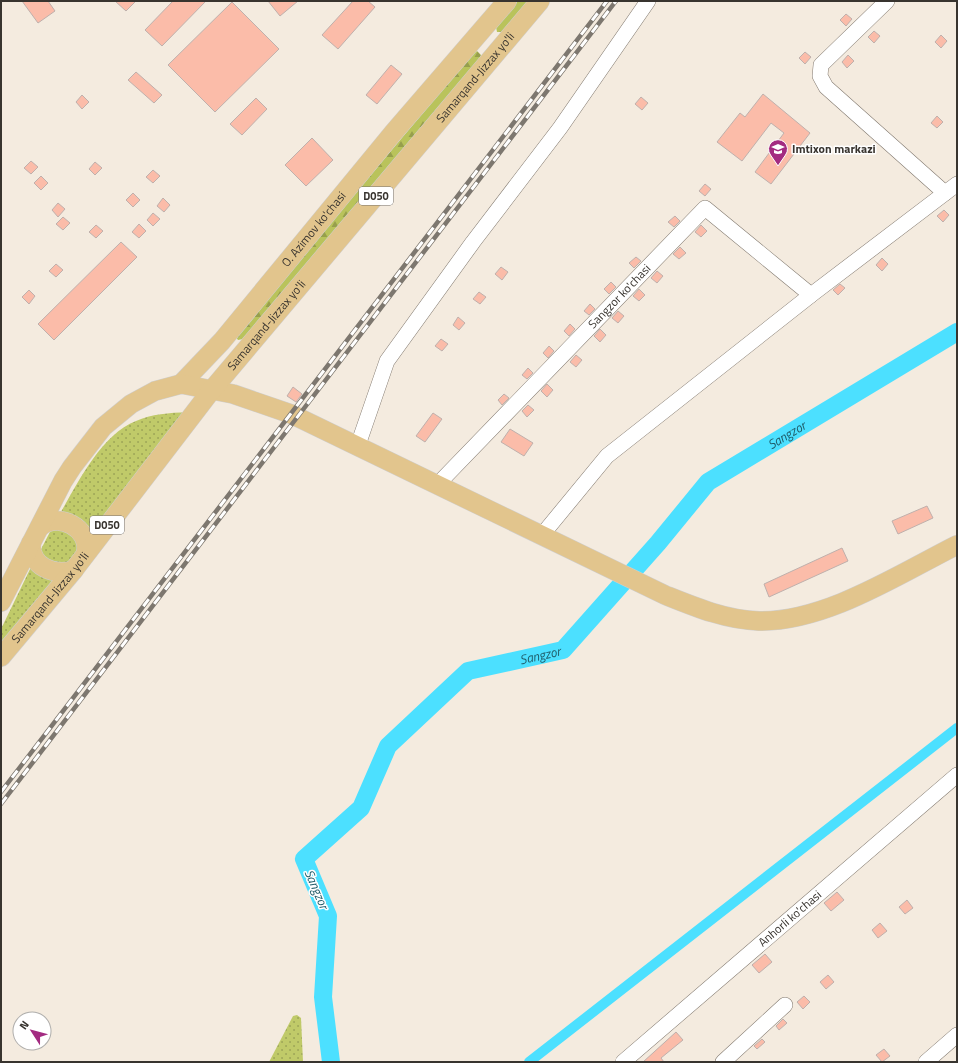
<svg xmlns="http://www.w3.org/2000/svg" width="958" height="1063" font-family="'Titillium Web',sans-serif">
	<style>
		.grass { fill: url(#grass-dots) }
		.forest { fill: url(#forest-firs) }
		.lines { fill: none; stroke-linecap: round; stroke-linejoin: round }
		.canal { stroke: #4ce0ff; stroke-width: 10 }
		.river { stroke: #4ce0ff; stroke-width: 18 }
		.building { fill: #fbbca9; stroke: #bfb0ac }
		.minor-casing { stroke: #81786e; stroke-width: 16 }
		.major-casing { stroke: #cfcecd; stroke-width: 20 }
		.minor { stroke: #fff; stroke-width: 15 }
		.major { stroke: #e2c58d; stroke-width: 19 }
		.rail-casing { stroke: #7d776f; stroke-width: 4.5 }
		.rail { stroke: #fff; stroke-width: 3; stroke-dasharray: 9; stroke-linecap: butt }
		.labels { text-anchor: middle; stroke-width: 3; stroke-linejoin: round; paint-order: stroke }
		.shield { fill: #fff; stroke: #74716d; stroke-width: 1 }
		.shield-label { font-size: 11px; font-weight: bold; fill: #38342f }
		.street-label { font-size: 12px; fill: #38342f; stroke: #fff }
		.poi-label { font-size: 12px; font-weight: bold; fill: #38342f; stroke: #fff; text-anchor: start }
		.water-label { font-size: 13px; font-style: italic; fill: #1f5b68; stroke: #fff }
	</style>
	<defs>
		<pattern id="grass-dots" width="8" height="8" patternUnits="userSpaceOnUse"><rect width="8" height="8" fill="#c0ca69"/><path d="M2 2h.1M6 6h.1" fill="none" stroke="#9da557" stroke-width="1.8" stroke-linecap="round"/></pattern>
		<pattern id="forest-firs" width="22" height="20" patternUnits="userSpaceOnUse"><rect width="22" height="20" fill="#b9c35b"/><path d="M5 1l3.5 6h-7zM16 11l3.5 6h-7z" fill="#979f4c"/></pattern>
	</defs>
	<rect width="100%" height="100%" fill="#f4ebdf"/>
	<g class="grass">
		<path d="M 187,412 L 91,536 L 58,517 C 77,485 100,435 136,421 C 151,414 170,413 187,412 Z"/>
		<path d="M 53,526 L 65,529 L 82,544 L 65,567 L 38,555 Z"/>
		<path d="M 32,565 L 55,579 L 1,647 L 1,629 Z"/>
		<path d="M 297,1015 L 301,1018 L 303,1062 L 269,1062 L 293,1016 Z"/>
	</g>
	<g class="forest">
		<path d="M 518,1 L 528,1 L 502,32 L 497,32 L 496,27 Z"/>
		<path d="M 477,51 L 481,55 L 480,58 L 243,339 L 238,340 L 236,337 L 237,334 L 474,52 Z"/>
	</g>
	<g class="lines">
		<path class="canal" d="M 529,1062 L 957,728"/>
		<path class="river" id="s1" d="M 331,1062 L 323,997 L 328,916 L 304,859 L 361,808 L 388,746 L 468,671 L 563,650 L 658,543 L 708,482 L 957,332"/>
	</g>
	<g class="building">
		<path d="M 22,1 L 48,1 L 55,11 L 38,23 Z"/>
		<path d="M 115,1 L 136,1 L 126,11 Z"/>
		<path d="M 173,1 L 206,1 L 162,46 L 145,30 Z"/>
		<path d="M 268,1 L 298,1 L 280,16 Z"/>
		<path d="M 353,1 L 368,1 L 375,7 L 338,49 L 322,35 Z"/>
		<path d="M 232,2 L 279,49 L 215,112 L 168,65 Z"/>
		<path d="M 846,14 L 852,19 L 846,26 L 840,20 Z"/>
		<path d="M 874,31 L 880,36 L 874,43 L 868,37 Z"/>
		<path d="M 941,35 L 947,41 L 941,48 L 935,42 Z"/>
		<path d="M 805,52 L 811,57 L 805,64 L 799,58 Z"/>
		<path d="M 848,55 L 854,61 L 847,68 L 842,62 Z"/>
		<path d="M 391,65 L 402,74 L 377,104 L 366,95 Z"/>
		<path d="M 136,72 L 162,95 L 154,103 L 128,80 Z"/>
		<path d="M 763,94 L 810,133 L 771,184 L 755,172 L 784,133 L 771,123 L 742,161 L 717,142 L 740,113 L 745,117 Z"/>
		<path d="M 82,95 L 89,102 L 82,109 L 76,102 Z"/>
		<path d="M 641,97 L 648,103 L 642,110 L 635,104 Z"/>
		<path d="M 256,98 L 267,109 L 242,135 L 230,124 Z"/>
		<path d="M 937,116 L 943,122 L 937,128 L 931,123 Z"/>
		<path d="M 312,138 L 333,160 L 306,186 L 285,165 Z"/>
		<path d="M 31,161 L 38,167 L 31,174 L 24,168 Z"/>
		<path d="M 95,162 L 102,168 L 95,175 L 89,169 Z"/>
		<path d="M 153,170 L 160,176 L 153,183 L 146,177 Z"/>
		<path d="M 41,176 L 48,183 L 41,190 L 34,183 Z"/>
		<path d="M 705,184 L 711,189 L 705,196 L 699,191 Z"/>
		<path d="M 133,193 L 140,200 L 133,207 L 126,200 Z"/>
		<path d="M 163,198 L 170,205 L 164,212 L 157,206 Z"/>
		<path d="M 58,203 L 65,209 L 58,217 L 52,210 Z"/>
		<path d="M 944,210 L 949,215 L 943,222 L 937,216 Z"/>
		<path d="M 153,213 L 160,219 L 153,226 L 147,220 Z"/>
		<path d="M 675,216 L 680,221 L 674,227 L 668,222 Z"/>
		<path d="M 63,217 L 70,223 L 63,230 L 56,224 Z"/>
		<path d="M 139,224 L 146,231 L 139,238 L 132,232 Z"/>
		<path d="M 96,225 L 103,231 L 96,238 L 89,232 Z"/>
		<path d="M 701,225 L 707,231 L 701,237 L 695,232 Z"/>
		<path d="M 121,242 L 137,257 L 54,340 L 38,324 Z"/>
		<path d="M 680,247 L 686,253 L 679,259 L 673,254 Z"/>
		<path d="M 636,257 L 641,261 L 634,268 L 629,263 Z"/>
		<path d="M 882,258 L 888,264 L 882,271 L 876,265 Z"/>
		<path d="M 56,264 L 63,270 L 56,277 L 49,271 Z"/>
		<path d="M 501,267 L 508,272 L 502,280 L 495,274 Z"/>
		<path d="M 657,271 L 663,276 L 657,283 L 651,278 Z"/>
		<path d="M 611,282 L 616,287 L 609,294 L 604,289 Z"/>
		<path d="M 840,284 L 845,288 L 838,295 L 833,290 Z"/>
		<path d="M 639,289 L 645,295 L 639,301 L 633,296 Z"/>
		<path d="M 29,290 L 35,296 L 29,304 L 22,297 Z"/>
		<path d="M 479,292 L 486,297 L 480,304 L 473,299 Z"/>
		<path d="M 590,304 L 595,309 L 589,315 L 584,311 Z"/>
		<path d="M 618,311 L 624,316 L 618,323 L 612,318 Z"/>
		<path d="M 458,317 L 465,323 L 459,330 L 453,325 Z"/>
		<path d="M 570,324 L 575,329 L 569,336 L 564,331 Z"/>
		<path d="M 600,329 L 606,335 L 600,342 L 594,336 Z"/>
		<path d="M 441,339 L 448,344 L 442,351 L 435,346 Z"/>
		<path d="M 549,346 L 554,351 L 548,358 L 543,353 Z"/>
		<path d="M 576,355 L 582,360 L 576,367 L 570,362 Z"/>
		<path d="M 528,368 L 533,373 L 527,379 L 522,375 Z"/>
		<path d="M 547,384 L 553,390 L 547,397 L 541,391 Z"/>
		<path d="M 293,387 L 302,394 L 296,402 L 287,396 Z"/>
		<path d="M 504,394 L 509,398 L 502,405 L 498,400 Z"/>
		<path d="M 528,405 L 534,410 L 527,417 L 522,411 Z"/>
		<path d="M 433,413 L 442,419 L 425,442 L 416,436 Z"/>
		<path d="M 510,429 L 533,443 L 524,456 L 501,442 Z"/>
		<path d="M 927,506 L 933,518 L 898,534 L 892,521 Z"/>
		<path d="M 842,548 L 848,561 L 769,597 L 764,584 Z"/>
		<path d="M 837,892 L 844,900 L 831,911 L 824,903 Z"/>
		<path d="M 907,900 L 913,908 L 905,914 L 899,907 Z"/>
		<path d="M 880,923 L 887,931 L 878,938 L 872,930 Z"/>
		<path d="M 765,954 L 772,962 L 759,973 L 752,965 Z"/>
		<path d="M 828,975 L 834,982 L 826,989 L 820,982 Z"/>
		<path d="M 804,996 L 810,1002 L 803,1009 L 797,1002 Z"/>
		<path d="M 783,1019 L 787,1023 L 779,1030 L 776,1026 Z"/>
		<path d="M 676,1032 L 683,1040 L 661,1058 L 664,1062 L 643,1062 Z"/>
		<path d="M 762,1039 L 765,1042 L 757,1049 L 754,1046 Z"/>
		<path d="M 884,1049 L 890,1056 L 882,1062 L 876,1055 Z"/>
	</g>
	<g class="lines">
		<defs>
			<g id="minor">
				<path d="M 887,1 L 821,65 L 820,76 L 826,87 L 945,193"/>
				<path d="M 358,445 L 387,361 L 473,242 L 560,128 L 648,1"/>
				<path id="s2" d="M 438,484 L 705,208 L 811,295 L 957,184"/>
				<path d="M 542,535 L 607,456 L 811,295"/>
				<path id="s3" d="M 623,1062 L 957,775"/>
				<path d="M 723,1062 L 785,1005"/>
				<path d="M 926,1062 L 957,1035"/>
			</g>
			<g id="major">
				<path id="s4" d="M 181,384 L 222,341 L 393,133 L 507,1"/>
				<path d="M 40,527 C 58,511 91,528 86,553"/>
				<path d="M 31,543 C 30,567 54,576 74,570"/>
				<path d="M 1,602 L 63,481 L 72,467 L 103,427 L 131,404 L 155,391 L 181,384 L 233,394 L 291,414 L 665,595 C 695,607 726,620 759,621 C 826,622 899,574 957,545"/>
				<path id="s5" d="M 1,657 L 73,571 L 211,391 L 540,1"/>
			</g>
		</defs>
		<use href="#minor" class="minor-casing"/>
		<use href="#major" class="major-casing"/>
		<use href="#minor" class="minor"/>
		<use href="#major" class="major"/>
		<defs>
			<g id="rail">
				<path d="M 1,792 L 607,1"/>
				<path d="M 1,804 L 616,1"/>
			</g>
		</defs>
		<use href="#rail" class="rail-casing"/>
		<use href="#rail" class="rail"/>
	</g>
	<defs>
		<symbol id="university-pin" viewBox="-11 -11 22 30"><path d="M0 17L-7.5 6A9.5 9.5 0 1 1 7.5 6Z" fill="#a32b81" stroke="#fff"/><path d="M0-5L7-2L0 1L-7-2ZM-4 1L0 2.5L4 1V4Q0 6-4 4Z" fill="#fff"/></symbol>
	</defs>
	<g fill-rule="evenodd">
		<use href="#university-pin" x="767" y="138" width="22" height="30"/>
	</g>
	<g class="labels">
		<g class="shield">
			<rect x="359" y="187" width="34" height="18" rx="3"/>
			<rect x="90" y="516" width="34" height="18" rx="3"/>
		</g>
		<g class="shield-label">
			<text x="376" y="200">D050</text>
			<text x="107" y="529">D050</text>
		</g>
		<g class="street-label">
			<text dy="4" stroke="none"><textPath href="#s5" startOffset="749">Samarqand-Jizzax yo'li</textPath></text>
			<text dy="4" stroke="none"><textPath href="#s4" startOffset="204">O. Azimov ko'chasi</textPath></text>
			<text dy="4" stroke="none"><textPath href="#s2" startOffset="261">Sangzor ko'chasi</textPath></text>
			<text dy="4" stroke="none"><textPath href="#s5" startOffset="425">Samarqand-Jizzax yo'li</textPath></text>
			<text dy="4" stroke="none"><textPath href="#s5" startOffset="77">Samarqand-Jizzax yo'li</textPath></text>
			<text dy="4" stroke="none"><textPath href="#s3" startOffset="220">Anhorli ko'chasi</textPath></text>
		</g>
		<g class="poi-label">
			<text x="792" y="153">Imtixon markazi</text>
		</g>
		<g class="water-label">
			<text dy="5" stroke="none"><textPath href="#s1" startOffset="873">Sangzor</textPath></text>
			<text dy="5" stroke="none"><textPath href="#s1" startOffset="536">Sangzor</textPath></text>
			<text transform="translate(317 889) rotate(67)" y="5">Sangzor</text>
		</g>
	</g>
	<rect width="958" height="1063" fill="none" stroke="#38342f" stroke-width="4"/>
	<g transform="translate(32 1031) rotate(306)"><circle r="19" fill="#ffffff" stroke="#afaeac"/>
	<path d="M0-3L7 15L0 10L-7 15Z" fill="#a32b81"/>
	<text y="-6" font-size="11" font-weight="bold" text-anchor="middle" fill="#38342f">N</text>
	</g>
</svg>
